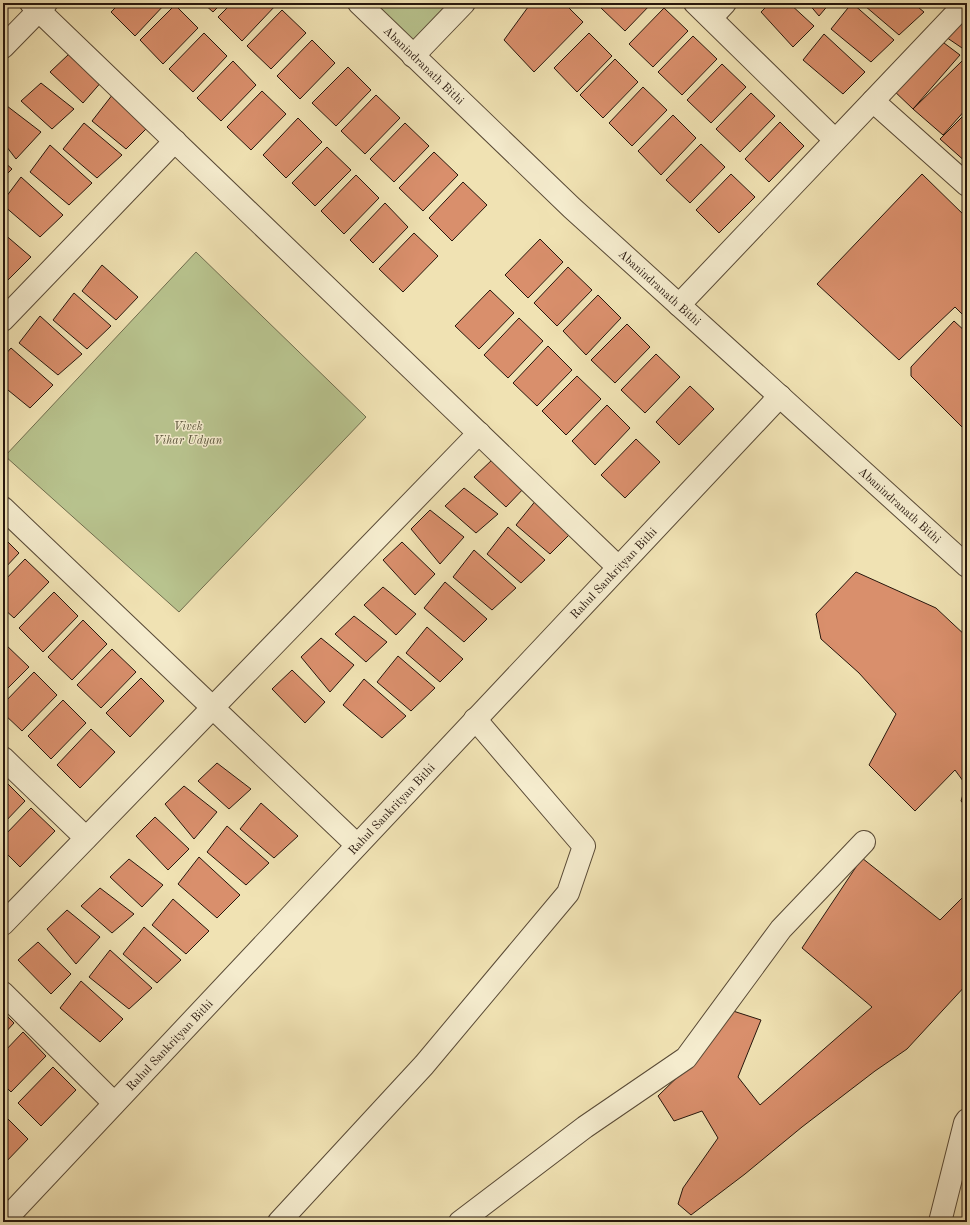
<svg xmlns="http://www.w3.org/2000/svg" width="970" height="1225" font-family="'Old Standard TT',serif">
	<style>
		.green { fill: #b8c38e; stroke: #706d4e }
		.building { fill: #d98f6c; stroke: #27170d }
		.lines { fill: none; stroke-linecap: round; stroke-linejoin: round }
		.street-casing { stroke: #594a36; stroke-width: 24 }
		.street { stroke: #f5ecce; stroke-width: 22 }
		.labels { text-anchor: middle; stroke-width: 3; stroke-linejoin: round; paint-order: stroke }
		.street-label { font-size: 12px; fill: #27170d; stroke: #f5ecce }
		.park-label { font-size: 12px; font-style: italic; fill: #5a533a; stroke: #f5ecce }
	</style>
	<rect width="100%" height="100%" fill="#f0e2b3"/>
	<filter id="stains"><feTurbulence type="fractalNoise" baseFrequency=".005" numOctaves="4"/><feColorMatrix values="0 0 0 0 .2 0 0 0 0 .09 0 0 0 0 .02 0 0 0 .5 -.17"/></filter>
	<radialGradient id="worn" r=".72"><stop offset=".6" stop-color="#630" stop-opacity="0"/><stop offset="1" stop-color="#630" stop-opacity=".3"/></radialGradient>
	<g class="green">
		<path d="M 366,3 L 464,3 L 413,56 Z"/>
		<path d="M 196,252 L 366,417 L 179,612 L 5,456 Z"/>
	</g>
	<g class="building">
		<path d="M 120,3 L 166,3 L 135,36 L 111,12 Z"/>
		<path d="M 203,3 L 222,3 L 213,12 Z"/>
		<path d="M 232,3 L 275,3 L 277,4 L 242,41 L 218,17 Z"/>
		<path d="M 531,3 L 564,3 L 583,22 L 534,72 L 504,40 Z"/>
		<path d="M 606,3 L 652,3 L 625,31 L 601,8 Z"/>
		<path d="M 770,3 L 789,3 L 814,26 L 793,47 L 761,12 Z"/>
		<path d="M 808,3 L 830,3 L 819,16 Z"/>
		<path d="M 852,3 L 894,40 L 871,62 L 831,29 Z"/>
		<path d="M 868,3 L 913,3 L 924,12 L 899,35 L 865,6 Z"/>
		<path d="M 175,5 L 198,28 L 163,64 L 140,40 Z"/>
		<path d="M 967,7 L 967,48 L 965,50 L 940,33 Z"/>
		<path d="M 664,8 L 688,31 L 653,67 L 629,44 Z"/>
		<path d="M 282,10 L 306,33 L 271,69 L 247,46 Z"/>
		<path d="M 204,33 L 227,56 L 193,92 L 169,69 Z"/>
		<path d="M 589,33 L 612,56 L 577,92 L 554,68 Z"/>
		<path d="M 824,34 L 865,72 L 843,94 L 803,60 Z"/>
		<path d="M 693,36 L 717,59 L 682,95 L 658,72 Z"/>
		<path d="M 312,40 L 335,63 L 300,99 L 277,76 Z"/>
		<path d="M 940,40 L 960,55 L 913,109 L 891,88 Z"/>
		<path d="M 69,54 L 103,80 L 83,103 L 50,72 Z"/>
		<path d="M 615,59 L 638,82 L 603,118 L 580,95 Z"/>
		<path d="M 233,61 L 256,85 L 221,121 L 197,98 Z"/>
		<path d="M 962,61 L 967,65 L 967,108 L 943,135 L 913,109 Z"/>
		<path d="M 722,64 L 746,87 L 711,123 L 687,100 Z"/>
		<path d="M 348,67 L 371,90 L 336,126 L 312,103 Z"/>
		<path d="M 41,83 L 74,109 L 52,129 L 21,101 Z"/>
		<path d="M 643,87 L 667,110 L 632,146 L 609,123 Z"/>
		<path d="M 262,91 L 286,114 L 251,150 L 227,127 Z"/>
		<path d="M 751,93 L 775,116 L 740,152 L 716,129 Z"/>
		<path d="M 113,94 L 149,126 L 126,149 L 92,121 Z"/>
		<path d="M 376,95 L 400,118 L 365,154 L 341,131 Z"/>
		<path d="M 7,106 L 41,132 L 16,159 L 3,142 L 3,110 Z"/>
		<path d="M 967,112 L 967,163 L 940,139 Z"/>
		<path d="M 673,115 L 696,138 L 661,175 L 638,151 Z"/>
		<path d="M 298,118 L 322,142 L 286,178 L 263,155 Z"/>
		<path d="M 780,122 L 804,146 L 769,182 L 745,159 Z"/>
		<path d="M 84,123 L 122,155 L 97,178 L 63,149 Z"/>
		<path d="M 405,123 L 429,146 L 394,182 L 370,159 Z"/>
		<path d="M 701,144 L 725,167 L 690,203 L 666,180 Z"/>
		<path d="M 50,145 L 92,183 L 69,205 L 30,172 Z"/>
		<path d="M 327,147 L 351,170 L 315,206 L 292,183 Z"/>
		<path d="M 434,152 L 458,175 L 423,211 L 399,188 Z"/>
		<path d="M 3,161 L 12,169 L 3,178 Z"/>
		<path d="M 731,174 L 755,197 L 719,233 L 696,210 Z"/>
		<path d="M 922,174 L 967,218 L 967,319 L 955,307 L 899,360 L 817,284 Z"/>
		<path d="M 356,175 L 379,198 L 344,234 L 321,211 Z"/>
		<path d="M 21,177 L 63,215 L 40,237 L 3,205 L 3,201 Z"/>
		<path d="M 463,182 L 487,205 L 452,241 L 429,218 Z"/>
		<path d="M 385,203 L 408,227 L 373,263 L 350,240 Z"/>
		<path d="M 3,233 L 31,257 L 8,280 L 3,276 Z"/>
		<path d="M 414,233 L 438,256 L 403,292 L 379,269 Z"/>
		<path d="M 540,239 L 563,262 L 528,298 L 505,275 Z"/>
		<path d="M 102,265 L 138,297 L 116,320 L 82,291 Z"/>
		<path d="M 568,267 L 592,290 L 557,326 L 534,303 Z"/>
		<path d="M 490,290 L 514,313 L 479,349 L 455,326 Z"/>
		<path d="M 74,293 L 111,326 L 87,349 L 53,320 Z"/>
		<path d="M 598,295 L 621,318 L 586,355 L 563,331 Z"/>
		<path d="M 40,316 L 82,354 L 58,375 L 19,343 Z"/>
		<path d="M 519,318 L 543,341 L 508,378 L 484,355 Z"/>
		<path d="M 954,321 L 967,333 L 967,432 L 911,376 L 911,367 Z"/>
		<path d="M 627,324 L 650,347 L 615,383 L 591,360 Z"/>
		<path d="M 548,346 L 572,370 L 537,406 L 513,383 Z"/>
		<path d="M 11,348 L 53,385 L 30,408 L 3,386 L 3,357 Z"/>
		<path d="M 656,354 L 680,377 L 645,413 L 621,390 Z"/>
		<path d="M 577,376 L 601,399 L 566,435 L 542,411 Z"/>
		<path d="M 690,386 L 714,409 L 679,445 L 656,422 Z"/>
		<path d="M 607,405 L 630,428 L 595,465 L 572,441 Z"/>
		<path d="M 636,439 L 660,462 L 625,498 L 601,475 Z"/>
		<path d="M 493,459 L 527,485 L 506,507 L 474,477 Z"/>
		<path d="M 464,488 L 498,514 L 476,533 L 445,506 Z"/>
		<path d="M 537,499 L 573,531 L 550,554 L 516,525 Z"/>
		<path d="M 430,510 L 464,537 L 440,564 L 411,529 Z"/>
		<path d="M 508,527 L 545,560 L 521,583 L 487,554 Z"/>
		<path d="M 3,537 L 19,553 L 3,570 Z"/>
		<path d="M 402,542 L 435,574 L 415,595 L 383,560 Z"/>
		<path d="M 474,550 L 516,588 L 492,610 L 453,577 Z"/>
		<path d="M 25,559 L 49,582 L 14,618 L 3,608 L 3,582 Z"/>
		<path d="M 856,572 L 936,608 L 967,637 L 967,808 L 961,801 L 966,785 L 955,770 L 915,811 L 869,765 L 896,714 L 859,673 L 821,639 L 816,614 Z"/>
		<path d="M 445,582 L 487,619 L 464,642 L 424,608 Z"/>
		<path d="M 383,587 L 416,614 L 396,635 L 364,605 Z"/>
		<path d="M 54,592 L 78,616 L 43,652 L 19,628 Z"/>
		<path d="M 354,616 L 387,642 L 366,662 L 335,634 Z"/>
		<path d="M 83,620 L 107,644 L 72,680 L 48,657 Z"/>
		<path d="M 427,627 L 463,659 L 440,682 L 406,653 Z"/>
		<path d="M 321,638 L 354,665 L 330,692 L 301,657 Z"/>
		<path d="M 5,644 L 29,667 L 3,693 L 3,645 Z"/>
		<path d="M 112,649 L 136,672 L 101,708 L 77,685 Z"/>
		<path d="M 398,656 L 435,688 L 411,711 L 377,682 Z"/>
		<path d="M 292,670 L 325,702 L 305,723 L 272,689 Z"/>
		<path d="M 34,672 L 57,695 L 22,731 L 3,713 L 3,704 Z"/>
		<path d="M 141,678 L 164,701 L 130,737 L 106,713 Z"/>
		<path d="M 364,679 L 406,716 L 382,738 L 343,705 Z"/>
		<path d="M 63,700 L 86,723 L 51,759 L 28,736 Z"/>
		<path d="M 91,729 L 115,752 L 80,788 L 57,765 Z"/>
		<path d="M 217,763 L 251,789 L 229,809 L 198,781 Z"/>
		<path d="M 3,779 L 25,801 L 3,824 Z"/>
		<path d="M 184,786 L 217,812 L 194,839 L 165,804 Z"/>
		<path d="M 261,803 L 298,836 L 274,858 L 240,829 Z"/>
		<path d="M 31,808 L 55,831 L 20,867 L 3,850 L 3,837 Z"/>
		<path d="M 155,817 L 189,849 L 168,870 L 136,836 Z"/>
		<path d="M 227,826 L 269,863 L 246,885 L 207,852 Z"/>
		<path d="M 199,857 L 240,895 L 217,918 L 178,884 Z"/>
		<path d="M 862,858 L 940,920 L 967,893 L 967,984 L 907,1049 L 875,1071 L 802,1127 L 745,1174 L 691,1215 L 678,1204 L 683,1188 L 718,1138 L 702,1111 L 674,1121 L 658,1096 L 697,1058 L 730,1010 L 761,1020 L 738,1077 L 760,1105 L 872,1007 L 802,948 Z"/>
		<path d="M 129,859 L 163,885 L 142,907 L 110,877 Z"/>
		<path d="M 100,888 L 134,914 L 112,933 L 81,906 Z"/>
		<path d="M 173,899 L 209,931 L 186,954 L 152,925 Z"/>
		<path d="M 67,910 L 100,937 L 76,964 L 47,929 Z"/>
		<path d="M 144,927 L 181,960 L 157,983 L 123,954 Z"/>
		<path d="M 38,942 L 71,974 L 51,994 L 18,960 Z"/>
		<path d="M 110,950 L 152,988 L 129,1009 L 89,977 Z"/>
		<path d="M 81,981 L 123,1019 L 100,1042 L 60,1008 Z"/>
		<path d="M 3,1012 L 14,1023 L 3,1035 Z"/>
		<path d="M 23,1032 L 46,1056 L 11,1092 L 3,1084 L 3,1053 Z"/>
		<path d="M 53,1067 L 76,1090 L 41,1126 L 18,1103 Z"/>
		<path d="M 5,1116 L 28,1139 L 3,1165 L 3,1118 Z"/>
	</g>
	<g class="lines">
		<defs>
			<g id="street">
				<path d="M 31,3 L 618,567"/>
				<path id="s1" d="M 359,3 L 572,208 L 967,566"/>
				<path d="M 695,3 L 835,140"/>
				<path d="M 711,18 L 725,3"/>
				<path d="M 3,47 L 46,3"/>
				<path d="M 413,56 L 464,3"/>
				<path d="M 873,101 L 967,185"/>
				<path d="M 679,305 L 966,3"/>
				<path d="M 3,320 L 175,141"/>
				<path d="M 3,508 L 357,845"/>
				<path d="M 3,758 L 86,838"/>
				<path d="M 3,924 L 479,433"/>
				<path d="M 3,993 L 114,1103"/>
				<path id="s2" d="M 3,1222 L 780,396"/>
				<path d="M 279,1222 L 424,1065 L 568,893 L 584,846 L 475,719"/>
				<path d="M 460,1222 L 585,1127 L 686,1058 L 781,929 L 864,842"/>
				<path d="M 940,1222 L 965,1123 L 967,1120"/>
			</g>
		</defs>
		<use href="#street" class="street-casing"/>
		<use href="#street" class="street"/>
	</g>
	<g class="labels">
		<g class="street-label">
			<text dy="4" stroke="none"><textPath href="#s1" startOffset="90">Abanindranath Bithi</textPath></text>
			<text dy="4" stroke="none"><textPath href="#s1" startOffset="414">Abanindranath Bithi</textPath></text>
			<text dy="4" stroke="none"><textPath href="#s1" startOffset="738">Abanindranath Bithi</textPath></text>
			<text dy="4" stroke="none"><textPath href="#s2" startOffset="891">Rahul Sankrityan Bithi</textPath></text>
			<text dy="4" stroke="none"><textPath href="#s2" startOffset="567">Rahul Sankrityan Bithi</textPath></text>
			<text dy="4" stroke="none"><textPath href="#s2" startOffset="243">Rahul Sankrityan Bithi</textPath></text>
		</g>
		<g class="park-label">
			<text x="188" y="430">Vivek<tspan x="188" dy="14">Vihar Udyan</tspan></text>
		</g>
	</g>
	<rect width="970" height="1225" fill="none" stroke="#f0e2b3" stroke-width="16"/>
	<rect x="4" y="4" width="962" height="1217" fill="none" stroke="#27170d" stroke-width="2"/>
	<rect x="8" y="8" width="954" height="1209" fill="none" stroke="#27170d"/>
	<rect width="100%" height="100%" filter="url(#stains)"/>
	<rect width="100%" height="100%" fill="url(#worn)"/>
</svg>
